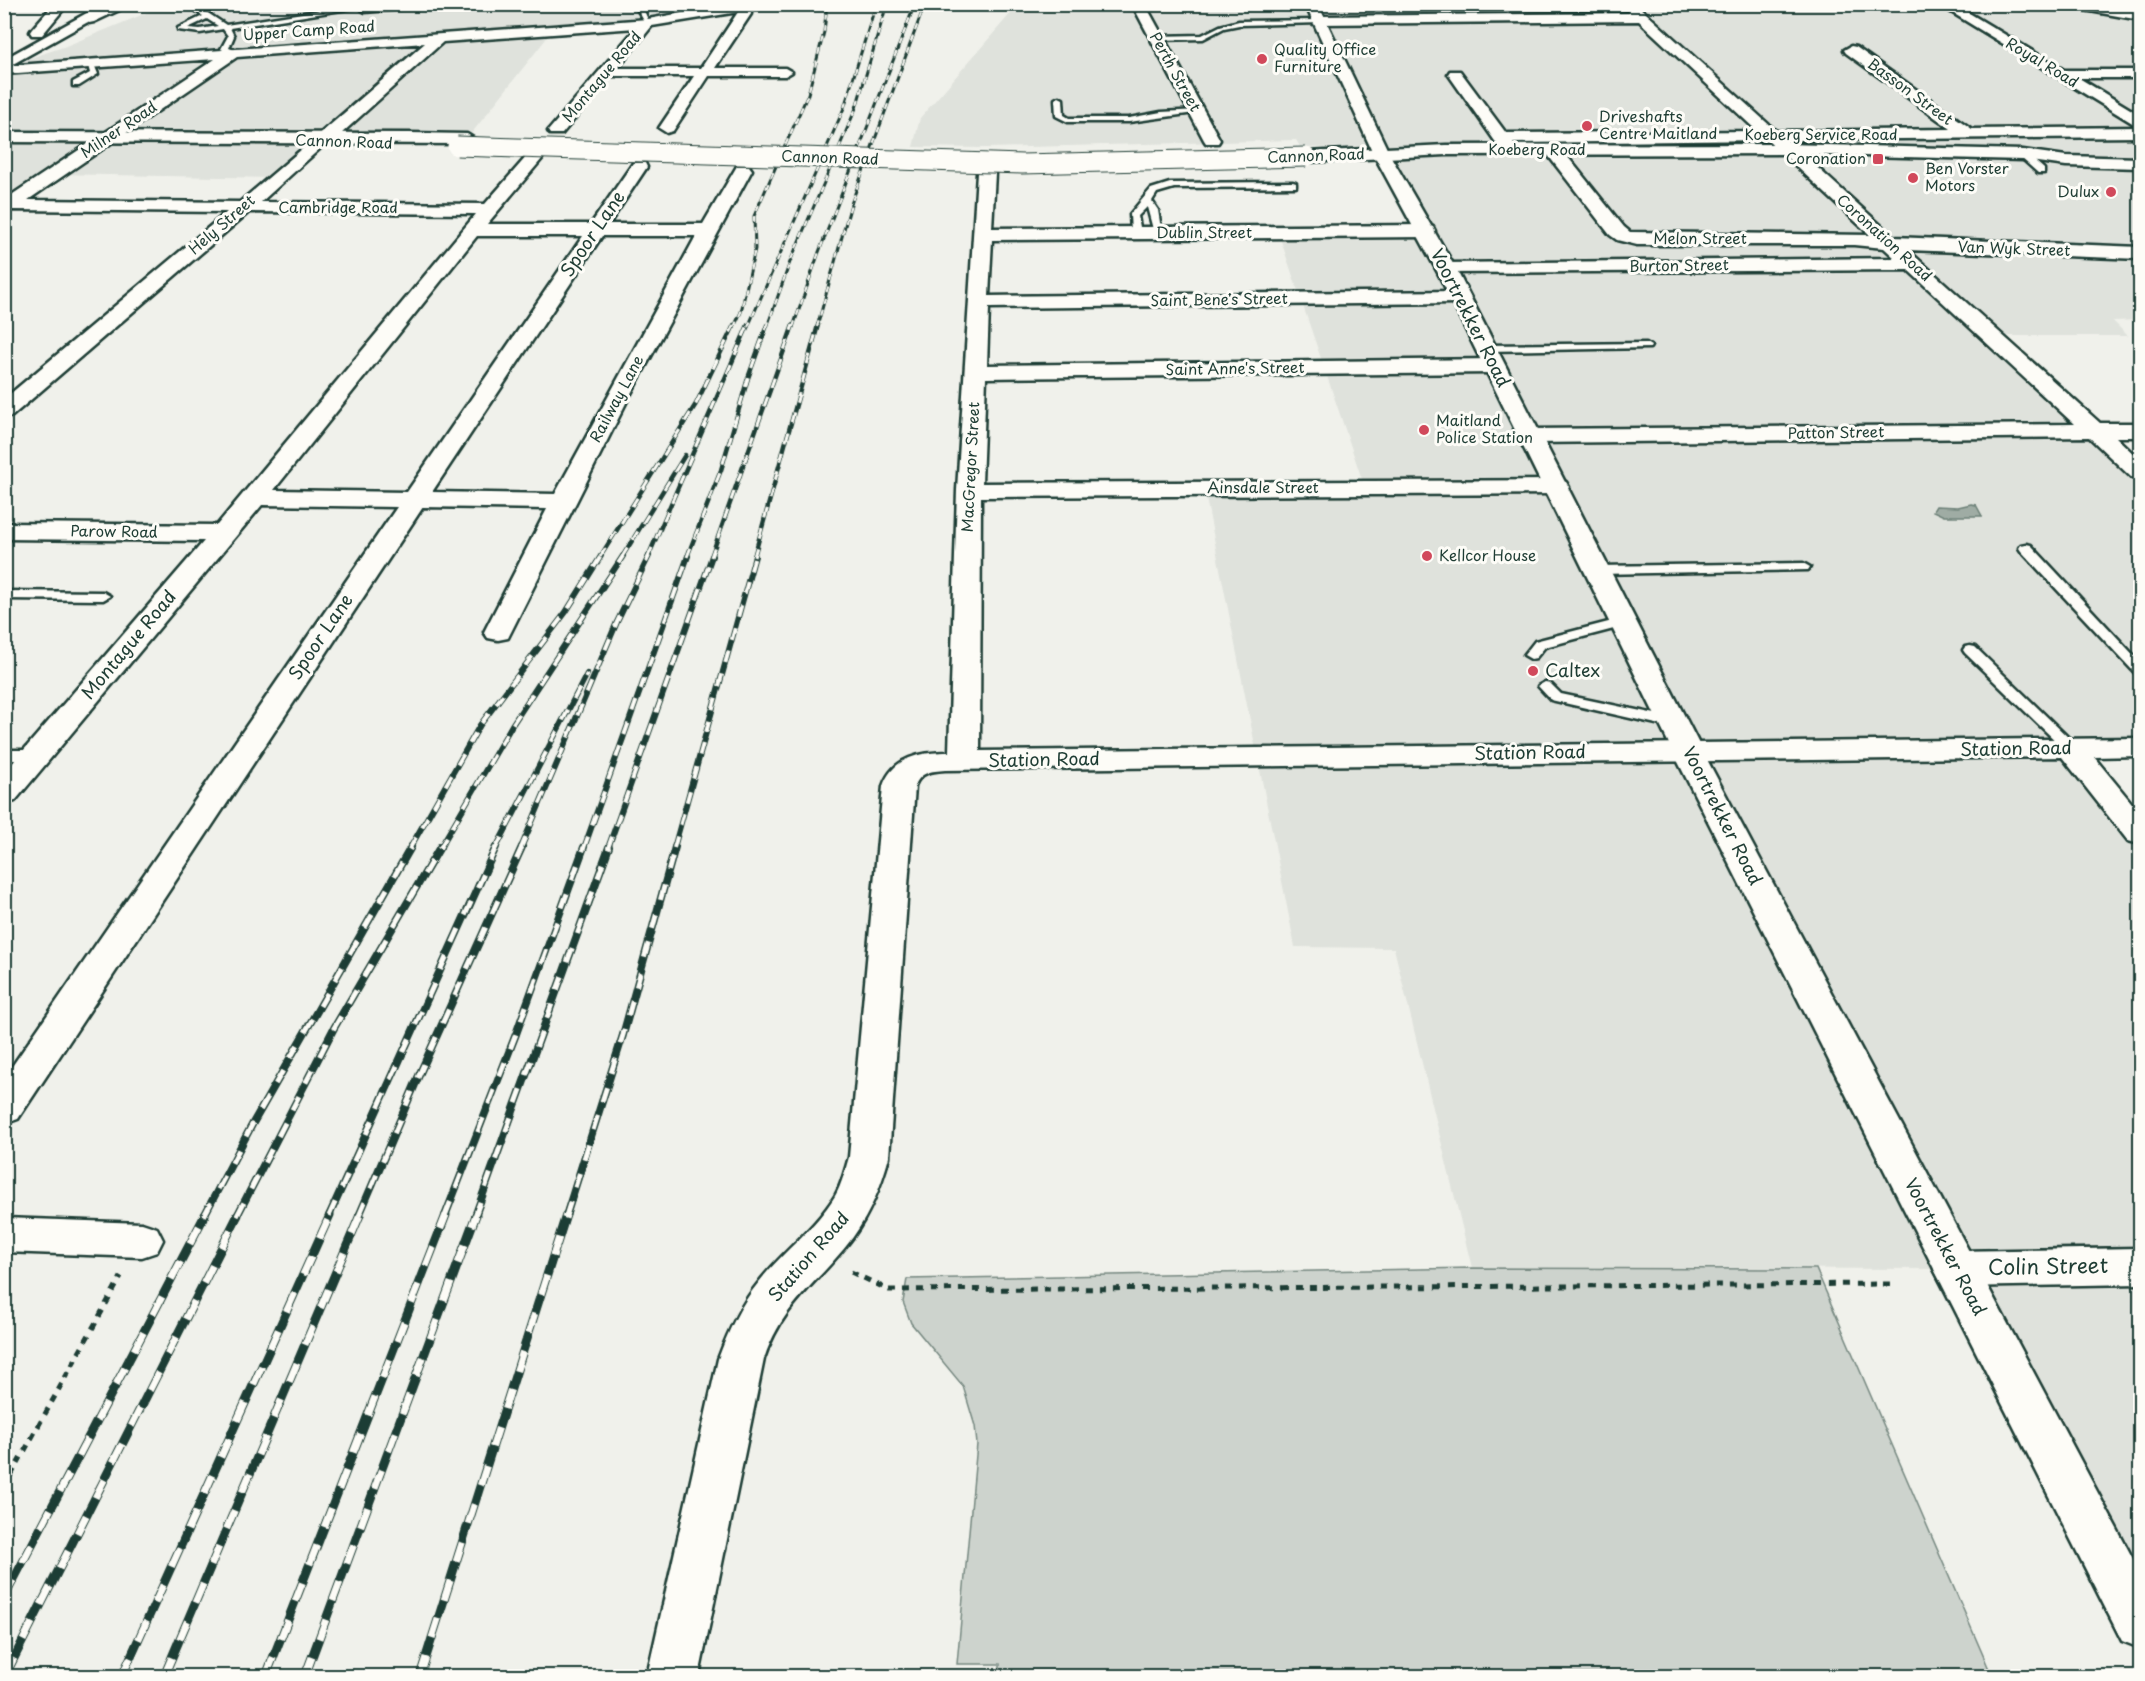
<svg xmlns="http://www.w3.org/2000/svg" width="2145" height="1681" font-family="'Playpen Sans',sans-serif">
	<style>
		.built { fill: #dfe2dc }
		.green { fill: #cdd3cd; stroke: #768880; stroke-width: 1.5 }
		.water { fill: #9faca4; stroke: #6c8077; stroke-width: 1.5 }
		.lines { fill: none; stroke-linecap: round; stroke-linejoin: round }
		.lane-casing { stroke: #1f3d34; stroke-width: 5 }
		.street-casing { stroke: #1f3d34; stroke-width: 5 }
		.secondary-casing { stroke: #1f3d34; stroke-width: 5 }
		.primary-casing { stroke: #1f3d34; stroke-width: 5 }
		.highway-casing { stroke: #1f3d34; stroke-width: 5 }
		.path { stroke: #1f3d34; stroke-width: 5; stroke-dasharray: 7 7; stroke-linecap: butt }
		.lane { fill: #fdfcf7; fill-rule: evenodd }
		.street { fill: #fdfcf7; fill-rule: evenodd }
		.secondary { fill: #fdfcf7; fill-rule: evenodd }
		.primary { fill: #fdfcf7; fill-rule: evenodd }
		.highway { fill: #fdfcf7; fill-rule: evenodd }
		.rail-far4-casing { stroke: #1f3d34; stroke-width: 3 }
		.rail-far3-casing { stroke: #1f3d34; stroke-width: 4.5 }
		.rail-far2-casing { stroke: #1f3d34; stroke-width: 6 }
		.rail-far1-casing { stroke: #1f3d34; stroke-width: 8 }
		.rail-casing { stroke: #1f3d34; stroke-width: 9 }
		.rail-far4 { stroke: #fdfcf7; stroke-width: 2; stroke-dasharray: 6; stroke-linecap: butt }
		.rail-far3 { stroke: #fdfcf7; stroke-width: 3; stroke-dasharray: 10; stroke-linecap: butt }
		.rail-far2 { stroke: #fdfcf7; stroke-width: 4; stroke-dasharray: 12; stroke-linecap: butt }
		.rail-far1 { stroke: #fdfcf7; stroke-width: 5; stroke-dasharray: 15; stroke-linecap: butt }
		.rail { stroke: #fdfcf7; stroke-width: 7; stroke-dasharray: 20; stroke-linecap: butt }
		.secondary-bridge-casing { stroke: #1f3d34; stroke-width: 21; stroke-linecap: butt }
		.secondary-bridge { stroke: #fdfcf7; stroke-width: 19 }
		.poi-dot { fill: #d1495b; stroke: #fdfcf7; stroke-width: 2 }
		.labels { text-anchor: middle; stroke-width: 6; stroke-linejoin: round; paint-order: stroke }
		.far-street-label { font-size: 15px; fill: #1f3d34; stroke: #fdfcf7 }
		.far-poi-label { font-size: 15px; fill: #1f3d34; stroke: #fdfcf7; text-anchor: start }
		.street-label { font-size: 18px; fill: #1f3d34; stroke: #fdfcf7 }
		.poi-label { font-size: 18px; fill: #1f3d34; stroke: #fdfcf7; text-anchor: start }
		.near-street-label { font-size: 21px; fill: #1f3d34; stroke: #fdfcf7 }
	</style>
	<rect width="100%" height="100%" fill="#f0f1eb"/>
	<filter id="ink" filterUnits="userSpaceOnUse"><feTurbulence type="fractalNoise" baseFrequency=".0167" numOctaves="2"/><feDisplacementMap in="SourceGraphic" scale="12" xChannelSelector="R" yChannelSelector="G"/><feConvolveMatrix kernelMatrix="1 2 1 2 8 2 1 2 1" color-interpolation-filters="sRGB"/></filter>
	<g filter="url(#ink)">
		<g class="built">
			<path d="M 2040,4 L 2140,21 L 2140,253 L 2133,254 L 2140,260 L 2140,320 L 2113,321 L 2128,336 L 1992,336 L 2140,472 L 2140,747 L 2072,749 L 2140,834 L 2140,1623 L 1956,1269 L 1472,1268 L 1394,948 L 1295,947 L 1204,488 L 1365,488 L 1278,232 L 1425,231 L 1378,147 L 1301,148 L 1296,140 L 987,148 L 913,147 L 920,118 L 1018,5 Z"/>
			<path d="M 166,5 L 759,5 L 648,23 L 553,30 L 467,139 L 326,136 L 277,178 L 53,174 L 5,208 L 4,67 L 66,46 Z"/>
		</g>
		<path class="green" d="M 1472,1268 L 1816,1269 L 1992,1676 L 1000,1676 L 1000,1664 L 957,1664 L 977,1444 L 975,1426 L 963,1386 L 911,1323 L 903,1302 L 907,1279 Z"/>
		<path class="water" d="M 1971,504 L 1976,505 L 1982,516 L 1944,516 L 1933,511 L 1936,506 L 1958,507 Z"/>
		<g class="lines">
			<defs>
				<g id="lane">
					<path d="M 186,4 L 194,4 L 226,25 L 360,4 L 379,4 L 230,28 L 234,36 L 229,48 L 237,51 L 234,55 L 221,49 L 228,36 L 223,29 L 200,33 L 178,30 L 178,28 L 203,16 ZM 207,19 L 218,26 L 200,29 L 188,28 Z"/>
					<path d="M 404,4 L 458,4 L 365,12 L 362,10 Z"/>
					<path d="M 634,4 L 641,4 L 650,24 L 646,24 Z"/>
					<path d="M 1320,20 L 1322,23 L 1239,25 L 1224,28 L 1203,39 L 1156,40 L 1153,38 L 1156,36 L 1202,35 L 1220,26 L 1239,21 Z"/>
					<path d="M 87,62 L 93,62 L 98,74 L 79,86 L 73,86 L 73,82 L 90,73 Z"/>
					<path d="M 1059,97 L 1063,99 L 1064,115 L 1069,118 L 1129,118 L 1161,112 L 1198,110 L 1202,112 L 1129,122 L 1068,122 L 1056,116 L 1055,99 Z"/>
					<path d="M 2020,153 L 2026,153 L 2044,169 L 2044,173 L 2038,173 L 2020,157 Z"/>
					<path d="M 1293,182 L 1296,183 L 1296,187 L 1174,188 L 1157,193 L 1152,201 L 1158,210 L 1162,235 L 1154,233 L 1147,207 L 1138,216 L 1141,233 L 1136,236 L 1131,233 L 1130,214 L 1151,189 L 1170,183 Z"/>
					<path d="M 1646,343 L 1651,346 L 1650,348 L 1485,351 L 1480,348 L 1485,345 Z"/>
					<path d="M 2026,544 L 2031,545 L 2140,662 L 2140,674 L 2135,673 L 2021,551 L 2019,548 L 2021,545 Z"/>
					<path d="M 1803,563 L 1810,567 L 1808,570 L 1598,574 L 1591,570 L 1598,566 Z"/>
					<path d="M 4,591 L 103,592 L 110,596 L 103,600 L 4,599 Z"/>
					<path d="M 1624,618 L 1631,622 L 1629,625 L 1545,647 L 1536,658 L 1531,659 L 1524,655 L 1535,641 Z"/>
					<path d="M 1970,646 L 1975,647 L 2076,745 L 2079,748 L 2076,751 L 2066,751 L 1965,653 L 1963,650 L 1965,647 Z"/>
					<path d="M 1545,682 L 1550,683 L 1561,694 L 1674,718 L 1682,723 L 1674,728 L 1551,700 L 1538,686 Z"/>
					<path d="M 4,750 L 37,750 L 45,755 L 37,760 L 4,760 Z"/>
				</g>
				<g id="street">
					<path d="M 733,4 L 765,4 L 751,9 L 751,14 L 715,68 L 785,68 L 792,72 L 785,76 L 709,76 L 673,131 L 667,133 L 659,128 L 694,76 L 610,76 L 562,134 L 550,134 L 548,131 L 636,28 L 443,42 L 342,133 L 324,145 L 261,202 L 485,204 L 528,155 L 534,154 L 542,159 L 487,224 L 591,224 L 633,163 L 645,163 L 647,167 L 609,224 L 703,224 L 737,166 L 749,166 L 752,170 L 628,399 L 508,638 L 498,640 L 488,638 L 484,632 L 547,509 L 423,507 L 18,1119 L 4,1124 L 4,1078 L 397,507 L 262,505 L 15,801 L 4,804 L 4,773 L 204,541 L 4,539 L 4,523 L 217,525 L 476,214 L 249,212 L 12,416 L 4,418 L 4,399 L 227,212 L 12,210 L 4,213 L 4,200 L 215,59 L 4,74 L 4,66 L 648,19 ZM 738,12 L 701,68 L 618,68 L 652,26 ZM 425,43 C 363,97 302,149 240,202 L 28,200 L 237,57 ZM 477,236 L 583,236 L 407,492 L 274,490 ZM 602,236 L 696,236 L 555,494 L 432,492 Z"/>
					<path d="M 1132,4 L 1145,4 L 1220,140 L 1218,143 L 1206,143 L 1204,140 Z"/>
					<path d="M 1622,4 L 1636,4 L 1776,131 L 1951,129 L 1846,53 L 1844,50 L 1851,46 L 1856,47 L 1972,129 L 2140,127 L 2140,137 L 1787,140 L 1894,237 L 2140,247 L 2140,259 L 1908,250 L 2100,423 L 2140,423 L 2140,437 L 2116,437 L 2140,460 L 2140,479 L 2131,477 L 2089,437 L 1531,443 L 1523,441 L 1519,436 L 1523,431 L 1531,429 L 2074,424 L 1908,270 L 1439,273 L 1436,269 L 1439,265 L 1446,263 L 1895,258 L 1884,248 L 1854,245 L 1637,245 L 1617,240 L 1610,235 L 1547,154 L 1545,150 L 1547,146 L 1559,146 L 1624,227 L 1630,232 L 1870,235 L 1768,140 L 1513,143 L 1518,150 L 1516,154 L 1504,154 L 1448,74 L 1450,71 L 1460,71 L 1506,133 L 1757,131 L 1639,21 L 1319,24 L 1312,20 L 1319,16 L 1630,13 Z"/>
					<path d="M 1938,4 L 1954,4 L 2064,70 L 2140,70 L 2140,78 L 2079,78 L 2140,115 L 2140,126 L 2134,124 Z"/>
					<path d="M 986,168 L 992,169 L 995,173 L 992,228 L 1426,225 L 1433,227 L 1435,231 L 1433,235 L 1426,237 L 992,240 L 989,296 L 1460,291 L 1467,293 L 1470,297 L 1467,301 L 1460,303 L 989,308 L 987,365 L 1494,359 L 1502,361 L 1505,366 L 1502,371 L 1494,373 L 986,378 L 982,483 L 1557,480 L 1566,482 L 1569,487 L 1566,492 L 1557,494 L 981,497 L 980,751 L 2140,738 L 2140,756 L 2094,757 L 2140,813 L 2140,844 L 2128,841 L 2062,757 L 945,770 C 931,771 920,772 915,786 L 889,1157 C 881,1186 871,1212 853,1237 C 820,1282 783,1302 764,1359 L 699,1676 L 647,1676 L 718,1359 C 728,1332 740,1305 759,1282 C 782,1252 815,1229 835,1196 C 842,1184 845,1170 849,1157 L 883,786 C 893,757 921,752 949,752 L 957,490 L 977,173 L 980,169 Z"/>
					<path d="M 4,1218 L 142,1223 L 157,1228 L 163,1240 L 157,1252 L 142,1257 L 4,1252 Z"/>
					<path d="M 2140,1248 L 2140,1284 L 1956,1287 L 1941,1282 L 1934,1269 L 1941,1256 L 1956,1251 Z"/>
				</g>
				<g id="secondary">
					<path d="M 4,132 L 409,133 L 467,134 L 475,139 L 467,144 L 4,142 Z"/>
					<path d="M 1785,144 L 2023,150 L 2066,156 L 2140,158 L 2140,168 L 2066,166 L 2023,160 L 1785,154 L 1446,155 L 1306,162 L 1298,157 L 1306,152 L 1446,145 Z"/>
				</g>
				<g id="primary">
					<path d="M 103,4 L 120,4 L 4,69 L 4,59 Z"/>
					<path d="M 1305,4 L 1318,4 L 1390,155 L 1456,269 L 1703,752 L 2140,1572 L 2140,1648 L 2122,1641 L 1673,752 L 1436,269 L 1374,155 Z"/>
				</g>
				<g id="highway">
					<path d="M 54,4 L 68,4 L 42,35 L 32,35 L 30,32 L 32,29 Z"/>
					<path d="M 113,4 L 132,4 L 94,22 L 89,23 L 82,19 Z"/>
					<path d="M 2067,4 L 2098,4 L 2140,12 L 2140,20 L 2073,8 Z"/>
				</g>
			</defs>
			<use href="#lane" class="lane-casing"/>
			<use href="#street" class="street-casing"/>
			<use href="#secondary" class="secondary-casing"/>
			<use href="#primary" class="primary-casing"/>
			<use href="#highway" class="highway-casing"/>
			<g class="path">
				<path d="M 851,1272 L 889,1290 L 1894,1284"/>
				<path d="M 4,1488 L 121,1277"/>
			</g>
			<use href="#lane" class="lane"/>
			<use href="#street" class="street"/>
			<use href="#secondary" class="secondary"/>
			<use href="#primary" class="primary"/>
			<use href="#highway" class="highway"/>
			<defs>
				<g id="rail-far4">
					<path d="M 734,327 L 741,312 L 755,249 L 754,216 L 808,94 L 824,32 L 827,4"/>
					<path d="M 748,327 L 844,108 L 876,4"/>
					<path d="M 767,327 L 790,262 L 856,108 L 887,4"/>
					<path d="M 793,327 L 819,252 L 915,4"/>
					<path d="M 817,327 L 851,204 L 925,4"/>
				</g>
				<g id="rail-far3">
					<path d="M 600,557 L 696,404 L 734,325"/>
					<path d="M 622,557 L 685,455"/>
					<path d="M 648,557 L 748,325"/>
					<path d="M 687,557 L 721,470 L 748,378 L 767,325"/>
					<path d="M 711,557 L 793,325"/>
					<path d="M 754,557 L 818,325"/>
				</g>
				<g id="rail-far2">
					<path d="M 410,848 L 480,725 L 566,612 L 601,556"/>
					<path d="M 440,848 L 512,725 L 623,556"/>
					<path d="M 496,848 L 587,674"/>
					<path d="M 521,848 L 617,622 L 649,556"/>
					<path d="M 584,848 L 688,556"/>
					<path d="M 608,848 L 712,556"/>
					<path d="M 674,848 L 755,556"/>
				</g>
				<g id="rail-far1">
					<path d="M 204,1216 L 253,1123 L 411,847"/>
					<path d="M 237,1216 L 334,1028 L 440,847"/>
					<path d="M 329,1216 L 496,847"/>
					<path d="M 359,1216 L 420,1073 L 522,847"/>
					<path d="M 445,1216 L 516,1034 L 584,847"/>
					<path d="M 475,1216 L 609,847"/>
					<path d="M 566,1216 L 623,1035 L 675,847"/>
				</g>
				<g id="rail">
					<path d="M 4,1598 L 205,1215"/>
					<path d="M 5,1676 L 238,1215"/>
					<path d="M 122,1676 L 330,1215"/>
					<path d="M 164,1676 L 360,1215"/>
					<path d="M 266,1676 L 446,1215"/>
					<path d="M 305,1676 L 476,1215"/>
					<path d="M 420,1676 L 566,1215"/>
				</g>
			</defs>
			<use href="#rail-far4" class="rail-far4-casing"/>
			<use href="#rail-far3" class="rail-far3-casing"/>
			<use href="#rail-far2" class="rail-far2-casing"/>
			<use href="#rail-far1" class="rail-far1-casing"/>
			<use href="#rail" class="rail-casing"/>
			<use href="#rail-far4" class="rail-far4"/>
			<use href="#rail-far3" class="rail-far3"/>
			<use href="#rail-far2" class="rail-far2"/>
			<use href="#rail-far1" class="rail-far1"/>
			<use href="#rail" class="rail"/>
			<defs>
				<path id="secondary-bridge" d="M 457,146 L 1022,164 L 1306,157"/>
			</defs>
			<use href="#secondary-bridge" class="secondary-bridge-casing"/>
			<use href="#secondary-bridge" class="secondary-bridge"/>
		</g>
	</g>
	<g class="poi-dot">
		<circle cx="1262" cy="59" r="6"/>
		<circle cx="1587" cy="126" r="6"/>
		<rect x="1872" y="153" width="12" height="12" rx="3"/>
		<circle cx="1913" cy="178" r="6"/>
		<circle cx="2111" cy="192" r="6"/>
		<circle cx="1424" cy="430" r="6"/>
		<circle cx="1427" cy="556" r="6"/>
		<circle cx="1533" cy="671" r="6"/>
	</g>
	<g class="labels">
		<g class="far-street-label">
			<text transform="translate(309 31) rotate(-4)" y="5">Upper Camp Road</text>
			<text transform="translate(2042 63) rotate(31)" y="5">Royal Road</text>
			<text transform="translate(1175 72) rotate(61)" y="5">Perth Street</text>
			<text transform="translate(602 77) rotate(-50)" y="5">Montague Road</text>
			<text transform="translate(1910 92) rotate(36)" y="5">Basson Street</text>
			<text transform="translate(119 130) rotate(-34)" y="5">Milner Road</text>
			<text x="1821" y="140">Koeberg Service Road</text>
			<text transform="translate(344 142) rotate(2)" y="5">Cannon Road</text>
			<text x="1537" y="155">Koeberg Road</text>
			<text transform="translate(1316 156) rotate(-2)" y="5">Cannon Road</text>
			<text transform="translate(830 158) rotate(2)" y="5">Cannon Road</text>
			<text x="338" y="213">Cambridge Road</text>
			<text transform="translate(222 225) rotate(-41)" y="5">Hely Street</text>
			<text x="1204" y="238">Dublin Street</text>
			<text transform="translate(1884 238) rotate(42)" y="5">Coronation Road</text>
			<text x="1700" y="244">Melon Street</text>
			<text transform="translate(2014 249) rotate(2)" y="5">Van Wyk Street</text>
			<text transform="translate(1679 266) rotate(-1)" y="5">Burton Street</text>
			<text transform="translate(1219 300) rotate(-1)" y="5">Saint Bene's Street</text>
			<text transform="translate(1235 369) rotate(-1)" y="5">Saint Anne's Street</text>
			<text transform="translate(617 399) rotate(-62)" y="5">Railway Lane</text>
			<text transform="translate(1836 433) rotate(-1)" y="5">Patton Street</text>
			<text transform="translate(971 467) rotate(-87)" y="5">MacGregor Street</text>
			<text x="1263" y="493">Ainsdale Street</text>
			<text transform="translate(114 532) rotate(1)" y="5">Parow Road</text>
		</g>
		<g class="far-poi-label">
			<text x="1274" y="55">Quality Office<tspan x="1274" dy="17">Furniture</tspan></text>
			<text x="1599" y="122">Driveshafts<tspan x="1599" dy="17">Centre Maitland</tspan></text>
			<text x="1866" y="164" text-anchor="end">Coronation</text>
			<text x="1925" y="174">Ben Vorster<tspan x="1925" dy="17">Motors</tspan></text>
			<text x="2099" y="197" text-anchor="end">Dulux</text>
			<text x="1436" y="426">Maitland<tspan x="1436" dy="17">Police Station</tspan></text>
			<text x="1439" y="561">Kellcor House</text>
		</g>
		<g class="street-label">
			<text transform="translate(593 234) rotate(-56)" y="6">Spoor Lane</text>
			<text transform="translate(1470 318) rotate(63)" y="6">Voortrekker Road</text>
			<text transform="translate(321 637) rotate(-56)" y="6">Spoor Lane</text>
			<text transform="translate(129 645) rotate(-50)" y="6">Montague Road</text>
			<text transform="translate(2016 749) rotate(-1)" y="6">Station Road</text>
			<text transform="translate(1530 753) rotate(-1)" y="6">Station Road</text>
			<text transform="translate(1044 760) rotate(-1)" y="6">Station Road</text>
			<text transform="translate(1722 816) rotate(63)" y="6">Voortrekker Road</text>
			<text transform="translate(1945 1247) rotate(62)" y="6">Voortrekker Road</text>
			<text transform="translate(809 1257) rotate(-49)" y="6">Station Road</text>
		</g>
		<g class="poi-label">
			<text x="1545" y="677">Caltex</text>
		</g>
		<g class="near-street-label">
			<text transform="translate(2048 1267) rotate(-1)" y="7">Colin Street</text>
		</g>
	</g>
	<rect width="2145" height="1681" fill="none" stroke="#fdfcf7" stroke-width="24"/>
	<rect x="12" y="12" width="2121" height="1657" fill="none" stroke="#1f3d34" stroke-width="2" filter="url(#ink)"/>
</svg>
